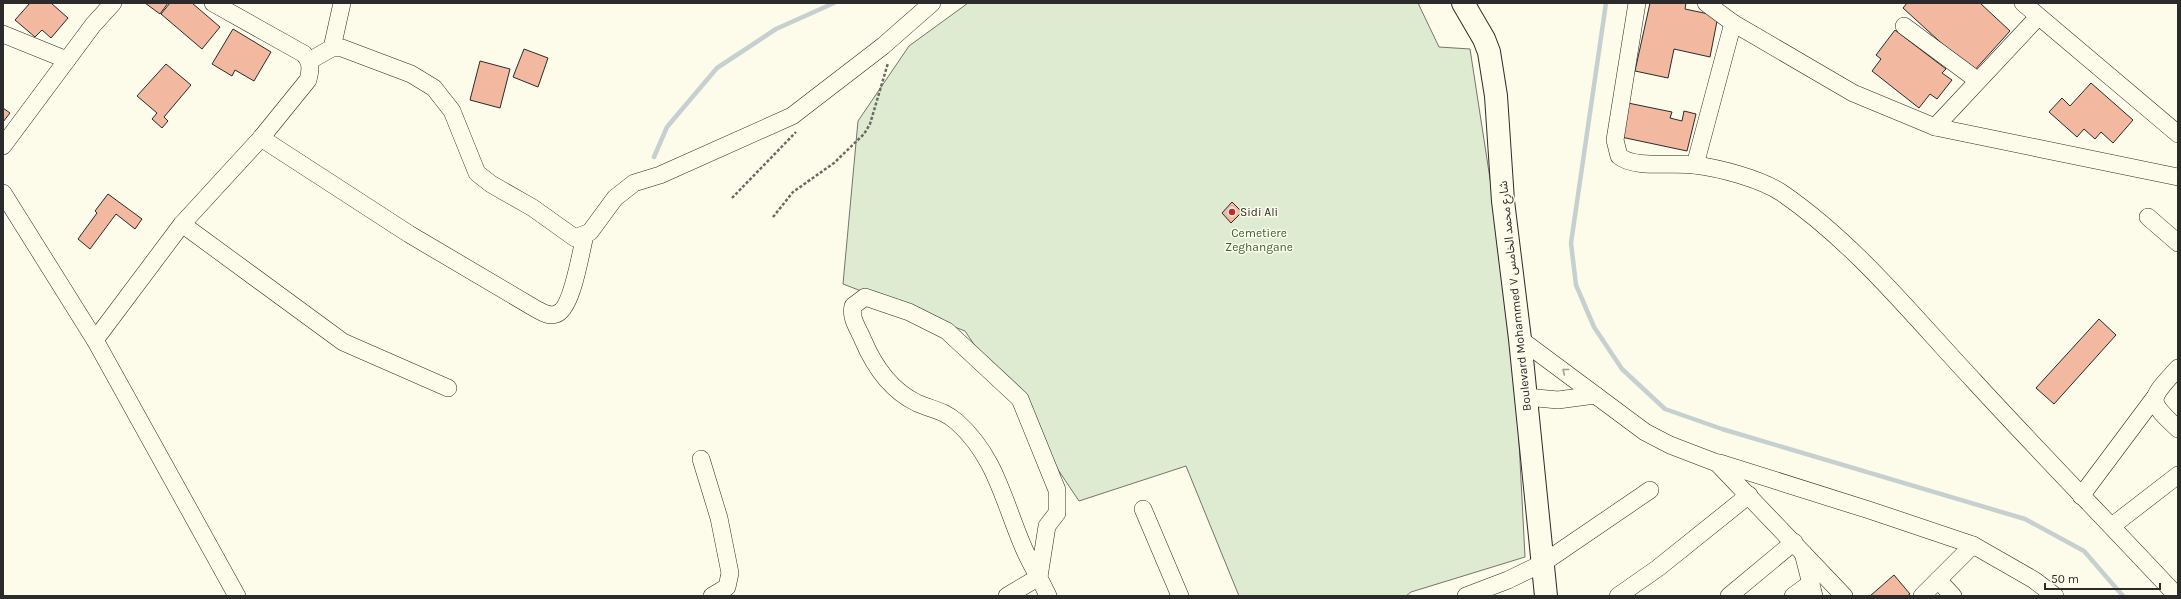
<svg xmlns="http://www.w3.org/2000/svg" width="2181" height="599" font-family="Karla,'Noto Sans Arabic',sans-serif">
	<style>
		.green { fill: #deebd1; stroke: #74746e }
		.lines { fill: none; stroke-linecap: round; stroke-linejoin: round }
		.stream { stroke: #c7d0d0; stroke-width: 4.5 }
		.building { fill: #f2b8a0; stroke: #2b2b2b }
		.minor-casing { stroke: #2b2b2b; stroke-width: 18 }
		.major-casing { stroke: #2b2b2b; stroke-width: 24 }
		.path { stroke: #6a6964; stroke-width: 2.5; stroke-dasharray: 3 2; stroke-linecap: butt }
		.minor { stroke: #fdfbea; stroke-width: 17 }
		.major { stroke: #fdfbea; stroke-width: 22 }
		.oneway { stroke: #9e9d94 }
		.poi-dot { fill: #c62828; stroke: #fdfbea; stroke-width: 1.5 }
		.labels { text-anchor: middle; stroke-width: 3; stroke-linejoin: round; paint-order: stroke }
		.poi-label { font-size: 12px; fill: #2b2b2b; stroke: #fdfbea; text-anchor: start }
		.park-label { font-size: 12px; fill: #34623c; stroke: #fdfbea }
		.street-label { font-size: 12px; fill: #2b2b2b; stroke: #fdfbea }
	</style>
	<rect width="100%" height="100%" fill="#fdfbea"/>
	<path class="green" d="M 968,3 L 1418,3 L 1439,47 L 1470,49 L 1507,289 L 1517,403 L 1525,557 L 1411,592 L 1406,596 L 1239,596 L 1186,466 L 1079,501 L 965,331 L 843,284 L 858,121 L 909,46 Z"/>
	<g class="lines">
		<g class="stream">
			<path d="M 1606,3 L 1571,243 L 1576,285 L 1594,327 L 1622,369 L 1665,409 L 1722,429 L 2025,519 L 2084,551 L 2123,596"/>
			<path d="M 654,157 L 667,127 L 717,68 L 776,29 L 834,3"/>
		</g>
	</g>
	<g class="building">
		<path d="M 30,3 L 51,3 L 68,18 L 51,38 L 42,30 L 35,37 L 15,20 Z"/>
		<path d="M 145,3 L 168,3 L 160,14 Z"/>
		<path d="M 170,3 L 192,3 L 220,27 L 202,49 L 161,14 Z"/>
		<path d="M 1650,3 L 1686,3 L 1685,9 L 1718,16 L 1710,57 L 1674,49 L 1668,78 L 1635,71 Z"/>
		<path d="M 1907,3 L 1980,3 L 2010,31 L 1973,72 L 1903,8 Z"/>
		<path d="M 233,29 L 271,52 L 254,81 L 235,70 L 232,76 L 212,64 Z"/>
		<path d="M 1895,30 L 1946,69 L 1942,73 L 1952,80 L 1937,99 L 1930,94 L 1919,108 L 1872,71 L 1881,59 L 1876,55 Z"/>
		<path d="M 524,49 L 548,58 L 538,87 L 513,77 Z"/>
		<path d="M 480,61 L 510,69 L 500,108 L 470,100 Z"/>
		<path d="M 166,64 L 191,85 L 164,117 L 168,121 L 162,128 L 152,119 L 157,113 L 137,96 Z"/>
		<path d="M 2091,83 L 2133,120 L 2113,143 L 2101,132 L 2095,139 L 2084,129 L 2077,137 L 2049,112 L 2062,98 L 2070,106 Z"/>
		<path d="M 1628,103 L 1672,112 L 1670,118 L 1682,121 L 1684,111 L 1696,114 L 1687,151 L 1621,137 Z"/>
		<path d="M 3,108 L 10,113 L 3,122 Z"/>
		<path d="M 108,194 L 142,219 L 135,229 L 116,214 L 90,249 L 78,239 L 97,213 L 95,211 Z"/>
		<path d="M 1232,202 L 1242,212 L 1231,223 L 1222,213 Z"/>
		<path d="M 2099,319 L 2116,335 L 2054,404 L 2036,388 Z"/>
		<path d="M 1894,575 L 1910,594 L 1907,596 L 1870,596 Z"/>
	</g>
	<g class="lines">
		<defs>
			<g id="minor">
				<path d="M 1637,3 L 1615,140 L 1619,156 C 1634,169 1674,162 1694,165 C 1720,168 1761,179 1782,193 C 1856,244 1913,316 1974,381 C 2041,454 2110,524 2177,596"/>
				<path d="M 1706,3 L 1733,23 L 1853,93 L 1935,127 L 2178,177"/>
				<path d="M 2023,3 L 2178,134"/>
				<path d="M 1904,26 L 1977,80"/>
				<path d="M 3,34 L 67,60"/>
				<path d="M 332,48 L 342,3"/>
				<path d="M 309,61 L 332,48 L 342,48 L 411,74 L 434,88 L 452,111 L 477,173 L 491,184 L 533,208 L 575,238 L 590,232 L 615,198 L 634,183 L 660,175 L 792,116 L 883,46 L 932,3"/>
				<path d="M 1935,127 L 2038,17"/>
				<path d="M 261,138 L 409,234 L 536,309 C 542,312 549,317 556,314 C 572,310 581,251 585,235"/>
				<path d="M 3,146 L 93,25 L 113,3"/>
				<path d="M 1695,165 L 1733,23"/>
				<path d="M 3,193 L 95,340 L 237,596"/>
				<path d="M 2148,217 L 2178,243"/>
				<path d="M 182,224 L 343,342 L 448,388"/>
				<path d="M 1520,339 L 1645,432 L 1670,445 L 1717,463 L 1844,596"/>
				<path d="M 95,340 L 182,224 L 261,138 L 308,80 C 311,69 311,62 304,54 L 213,3"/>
				<path d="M 2178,368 C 2149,400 2146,399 2178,429"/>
				<path d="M 1526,397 L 1558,400 L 1595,395"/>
				<path d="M 701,459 L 719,518 L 730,573 L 727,587 L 712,596"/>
				<path d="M 1720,463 L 1869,510 L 1973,545 L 2034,580 L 2055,596"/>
				<path d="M 2081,496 L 2155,397"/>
				<path d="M 1143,509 L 1180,596"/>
				<path d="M 2112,526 L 2178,475"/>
				<path d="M 1803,553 L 1814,596"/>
				<path d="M 1039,577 L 1047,526 L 1057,513 L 1057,490 L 1020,399 L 947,331 L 909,312 L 865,297 L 853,306 C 850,318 858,328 863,340 C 874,366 890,390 917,403 C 933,410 943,410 957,422 C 995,456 1003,499 1022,544 C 1029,562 1040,578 1048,596"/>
				<path d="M 1938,580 L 1953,596"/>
				<path d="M 1007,596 L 1039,577"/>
				<path d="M 1466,596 L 1508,580 L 1543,563 L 1650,490"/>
				<path d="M 1618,596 L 1658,568 L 1749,495"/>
				<path d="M 1729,596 L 1794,542"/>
				<path d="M 1793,596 L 1811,583"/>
				<path d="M 1922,596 L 1973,545"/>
			</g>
			<path id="major" d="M 1463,3 L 1484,39 L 1489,52 L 1496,96 L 1503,201 L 1520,339 L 1546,596"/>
		</defs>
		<use href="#minor" class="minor-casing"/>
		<use href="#major" class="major-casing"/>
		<g class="path">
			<path d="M 732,198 L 796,132"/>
			<path d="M 773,217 L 793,192 L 834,163 L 864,134 L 870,124 L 888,63"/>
		</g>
		<use href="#minor" class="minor"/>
		<use href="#major" class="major"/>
	</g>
	<defs><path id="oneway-chevron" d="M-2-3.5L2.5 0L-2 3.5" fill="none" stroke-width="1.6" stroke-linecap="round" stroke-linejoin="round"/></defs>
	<use class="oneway" href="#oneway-chevron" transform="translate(1565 371) rotate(-141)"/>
	<circle class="poi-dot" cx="1232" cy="212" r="4"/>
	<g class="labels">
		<g class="poi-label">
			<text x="1240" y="216">Sidi Ali</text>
		</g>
		<g class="park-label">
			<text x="1259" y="237">Cemetiere<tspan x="1259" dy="14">Zeghangane</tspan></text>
		</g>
		<g class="street-label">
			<text transform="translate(1515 296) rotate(-96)" y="4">Boulevard Mohammed V شارع محمد الخامس</text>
		</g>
	</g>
	<rect width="2181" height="599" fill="none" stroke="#2b2b2b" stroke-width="8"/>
	<path d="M2045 583v6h115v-6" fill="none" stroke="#2b2b2b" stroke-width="2"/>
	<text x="2051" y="583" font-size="12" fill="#2b2b2b" stroke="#fdfbea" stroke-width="3" paint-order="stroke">50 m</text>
</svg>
